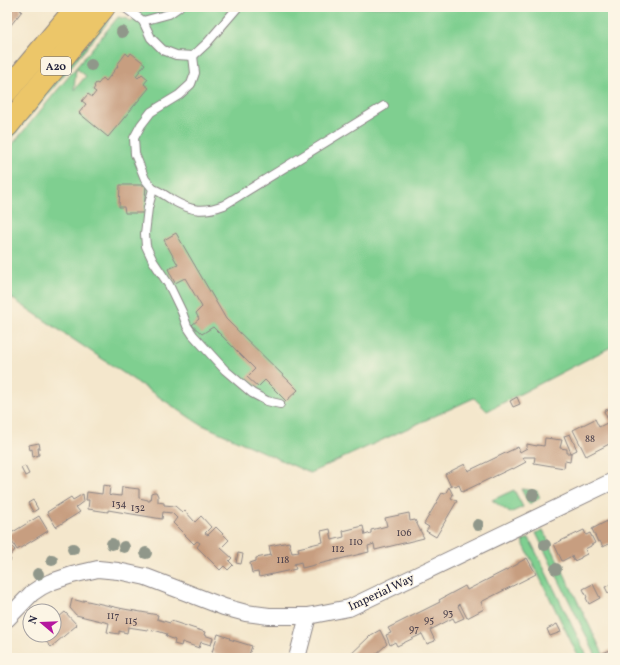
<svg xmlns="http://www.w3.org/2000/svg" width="620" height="665" font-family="Vollkorn,serif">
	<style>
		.green { fill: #7fcf90; stroke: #507866; fill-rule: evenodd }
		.building { fill: #c79e80 }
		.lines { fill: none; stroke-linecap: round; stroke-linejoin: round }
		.lane-casing { stroke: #8b8484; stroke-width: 10 }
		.street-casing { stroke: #8b8484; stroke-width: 18 }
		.highway-casing { stroke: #8b8484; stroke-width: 24 }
		.lane { stroke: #fff; stroke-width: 8 }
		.street { stroke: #fff; stroke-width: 16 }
		.highway { stroke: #ecc669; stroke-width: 22 }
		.tree { fill: #90978a }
		.labels { text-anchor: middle; stroke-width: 3; stroke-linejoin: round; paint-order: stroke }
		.number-label { font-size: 10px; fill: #4b414c }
		.shield { fill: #fcf5e5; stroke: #63616e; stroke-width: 1 }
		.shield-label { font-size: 11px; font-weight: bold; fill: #22223b }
		.street-label { font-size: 12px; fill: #22223b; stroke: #fcf5e5 }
	</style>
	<rect width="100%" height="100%" fill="#fcf5e5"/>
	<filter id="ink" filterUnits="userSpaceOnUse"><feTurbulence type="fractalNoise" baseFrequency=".025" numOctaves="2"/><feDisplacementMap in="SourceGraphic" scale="8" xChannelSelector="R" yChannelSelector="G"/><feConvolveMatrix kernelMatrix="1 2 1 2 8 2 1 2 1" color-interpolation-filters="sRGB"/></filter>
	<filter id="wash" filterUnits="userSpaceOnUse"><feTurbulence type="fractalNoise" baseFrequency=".012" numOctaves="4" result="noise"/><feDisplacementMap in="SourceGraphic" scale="16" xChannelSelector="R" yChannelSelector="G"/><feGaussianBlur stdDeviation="0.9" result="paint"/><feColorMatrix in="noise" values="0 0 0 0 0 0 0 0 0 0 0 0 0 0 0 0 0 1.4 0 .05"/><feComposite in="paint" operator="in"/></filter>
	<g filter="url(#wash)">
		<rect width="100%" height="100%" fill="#f4e7cc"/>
		<g class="green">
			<path d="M 143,7 L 613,7 L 613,346 L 487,411 L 474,398 L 310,473 L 198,423 L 7,295 L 7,151 L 118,17 L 127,19 L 131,23 ZM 76,68 L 86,76 L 74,90 Z"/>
			<path d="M 109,17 L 112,17 L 7,144 L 7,139 L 102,23 Z"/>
			<path d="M 521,489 L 537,491 L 540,498 L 529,504 Z"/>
			<path d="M 514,490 L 523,507 L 510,513 L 492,500 Z"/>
			<path d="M 543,530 L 605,658 L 597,658 L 536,533 Z"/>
			<path d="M 529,538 L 588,658 L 579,658 L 522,541 Z"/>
		</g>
		<g id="blocks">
			<g class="building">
				<path d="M 7,7 L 22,7 L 20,10 L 22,11 L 7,30 Z"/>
				<path d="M 126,53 L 129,56 L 131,53 L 145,64 L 136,76 L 138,78 L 142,74 L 148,79 L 144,84 L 149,88 L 108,137 L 79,113 L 86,104 L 82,101 L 88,94 L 92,97 L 96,92 L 93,90 L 95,87 L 94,86 L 96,83 L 98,84 L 103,78 L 106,81 L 118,66 L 117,65 Z"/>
				<path d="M 120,185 L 146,185 L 144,212 L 143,213 L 125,213 L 124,207 L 119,207 Z"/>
				<path d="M 176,233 L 226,319 L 298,390 L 286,401 L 265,380 L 258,387 L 247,377 L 255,369 L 213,327 L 202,334 L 192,325 L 199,319 L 196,313 L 202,307 L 185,278 L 175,283 L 168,269 L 178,265 L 164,240 Z"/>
				<path d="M 517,397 L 520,404 L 513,407 L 510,401 Z"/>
				<path d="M 613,406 L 613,442 L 586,456 L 573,430 L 595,419 L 599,427 L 609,422 L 604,411 Z"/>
				<path d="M 570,434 L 577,450 L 571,453 L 564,436 Z"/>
				<path d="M 545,438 L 562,440 L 560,448 L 567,449 L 567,453 L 571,453 L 570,462 L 565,461 L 564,468 L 534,463 L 535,457 L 524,457 L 523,458 L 526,462 L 513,469 L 512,468 L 462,492 L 459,485 L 455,487 L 454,485 L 451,487 L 445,474 L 465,464 L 468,471 L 518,447 L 520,452 L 527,448 L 527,444 L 537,446 L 537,445 L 544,446 Z"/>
				<path d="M 39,443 L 40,448 L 38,448 L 39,455 L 33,457 L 32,449 L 30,450 L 29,445 Z"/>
				<path d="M 25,466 L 29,474 L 25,476 L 21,468 Z"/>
				<path d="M 103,485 L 110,486 L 109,495 L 110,496 L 111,495 L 121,496 L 122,487 L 139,489 L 139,498 L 148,500 L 148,501 L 150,501 L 151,493 L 154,492 L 156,492 L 158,496 L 158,502 L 164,503 L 164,505 L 175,506 L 183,513 L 185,511 L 195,522 L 201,516 L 211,527 L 205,533 L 208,535 L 216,527 L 229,540 L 221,548 L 232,558 L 229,561 L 233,565 L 228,570 L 224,566 L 220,570 L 197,547 L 200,543 L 197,541 L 194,544 L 173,523 L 177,518 L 172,513 L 163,512 L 162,519 L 108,510 L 108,512 L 88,509 L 89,500 L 86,500 L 87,492 L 102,494 Z"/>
				<path d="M 449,487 L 453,495 L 451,498 L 457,501 L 436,537 L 426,531 L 429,527 L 424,524 L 442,493 L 445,494 Z"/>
				<path d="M 83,494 L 84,501 L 76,507 L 80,512 L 56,527 L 47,512 L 71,497 L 73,500 Z"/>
				<path d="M 33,500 L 38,509 L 33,512 L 28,503 Z"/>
				<path d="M 409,513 L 410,521 L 415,520 L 424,538 L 375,550 L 374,544 L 368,546 L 369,552 L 302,568 L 301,562 L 294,564 L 296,569 L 259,577 L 258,572 L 252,573 L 250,563 L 256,561 L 256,558 L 271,555 L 269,546 L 289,542 L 292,553 L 299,552 L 298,548 L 323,542 L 321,531 L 330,529 L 332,540 L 344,537 L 343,531 L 363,526 L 365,535 L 371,533 L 371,530 L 387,526 L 385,518 Z"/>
				<path d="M 39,516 L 48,531 L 17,550 L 8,535 Z"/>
				<path d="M 613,518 L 613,537 L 612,537 L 613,542 L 603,547 L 600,541 L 598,542 L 592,529 Z"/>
				<path d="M 584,530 L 586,535 L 590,533 L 595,543 L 591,545 L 591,546 L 585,549 L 587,554 L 581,557 L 581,558 L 574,561 L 572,556 L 562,561 L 554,544 Z"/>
				<path d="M 7,541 L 15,550 L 9,557 L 11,560 L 7,564 Z"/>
				<path d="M 238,553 L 243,554 L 241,564 L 236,563 Z"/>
				<path d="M 527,558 L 536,574 L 481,602 L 484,609 L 467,618 L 460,604 L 458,606 L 464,618 L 455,622 L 453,618 L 430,630 L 435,641 L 427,644 L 422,634 L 397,646 L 395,642 L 390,645 L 386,635 L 391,633 L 388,628 L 440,602 L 439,600 L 465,586 L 467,590 L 518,564 L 518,563 Z"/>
				<path d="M 613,583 L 613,591 L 608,593 L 605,587 Z"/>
				<path d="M 593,584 L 600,598 L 589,604 L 586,598 L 587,597 L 583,589 Z"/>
				<path d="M 72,599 L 83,602 L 83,600 L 124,609 L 158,615 L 157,619 L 170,623 L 171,621 L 205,632 L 204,635 L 213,638 L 211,645 L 201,642 L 199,648 L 182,642 L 181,646 L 174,644 L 175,640 L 166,636 L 167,634 L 154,630 L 154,631 L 128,627 L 127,633 L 119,631 L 119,634 L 107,632 L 109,623 L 76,615 L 70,608 Z"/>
				<path d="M 65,612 L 77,625 L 51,647 L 40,635 L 54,635 L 54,621 Z"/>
				<path d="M 557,624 L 561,632 L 550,636 L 547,629 Z"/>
				<path d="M 380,630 L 387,644 L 372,658 L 347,658 L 371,635 Z"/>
				<path d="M 218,634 L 230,638 L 229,639 L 252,646 L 248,658 L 228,658 L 212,652 Z"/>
				<path d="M 613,649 L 613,658 L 605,658 L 603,653 Z"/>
			</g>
		</g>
	</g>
	<g filter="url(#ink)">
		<use href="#blocks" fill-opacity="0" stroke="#8b8484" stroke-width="1"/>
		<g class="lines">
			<defs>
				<g id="lane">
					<path d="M 124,7 L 143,21 L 151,38 L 163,50 L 176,55 L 193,56 L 207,43 L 238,7"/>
					<path d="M 143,21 L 169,14 L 179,7"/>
					<path d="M 193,56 L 195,73 L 191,84 L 179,95 L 151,112 L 141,125 L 134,138 L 135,154 L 145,179 L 153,189 L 148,208 L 145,234 L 146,246 L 153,261 L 169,285 L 182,312 L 187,326 L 193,335 L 225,370 L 252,393 L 267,401 L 280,404"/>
					<path d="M 153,189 C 161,192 165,195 172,200 C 191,211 203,213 224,205 L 384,106"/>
				</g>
				<g id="street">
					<path d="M 7,619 L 32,593 L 41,587 L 51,582 L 72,575 L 98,569 L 118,571 L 146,577 L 224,607 L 246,613 L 269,616 L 308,616 L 349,608 L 613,481"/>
					<path d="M 297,658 L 308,616"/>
				</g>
				<g id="highway">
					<path d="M 7,91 L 77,7"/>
					<path d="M 7,126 L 104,7"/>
				</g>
			</defs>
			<use href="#lane" class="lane-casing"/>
			<use href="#street" class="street-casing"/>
			<use href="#highway" class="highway-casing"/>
			<use href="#lane" class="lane"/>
			<use href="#street" class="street"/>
			<use href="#highway" class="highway"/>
		</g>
		<g class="tree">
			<circle cx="122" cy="32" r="6"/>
			<circle cx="91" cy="65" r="6"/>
			<circle cx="533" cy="495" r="6"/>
			<circle cx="478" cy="525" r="6"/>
			<circle cx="112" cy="544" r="6"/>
			<circle cx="545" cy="545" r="6"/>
			<circle cx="124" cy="547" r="6"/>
			<circle cx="73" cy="549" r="6"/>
			<circle cx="146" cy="553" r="6"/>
			<circle cx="52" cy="560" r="6"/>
			<circle cx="556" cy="569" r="6"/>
			<circle cx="38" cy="574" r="6"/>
		</g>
	</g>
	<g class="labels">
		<g class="number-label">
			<text x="590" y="442">88</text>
			<text x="119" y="507">134</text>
			<text x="138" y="511">132</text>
			<text x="404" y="536">106</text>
			<text x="356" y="545">110</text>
			<text x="338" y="552">112</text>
			<text x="283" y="563">118</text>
			<text x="448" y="616">93</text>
			<text x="113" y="619">117</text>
			<text x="429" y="623">95</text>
			<text x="131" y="624">115</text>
			<text x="414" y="632">97</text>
		</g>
		<rect class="shield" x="41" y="57" width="30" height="18" rx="3"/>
		<g class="shield-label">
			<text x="56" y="70">A20</text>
		</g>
		<g class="street-label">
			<text transform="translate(381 592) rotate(-25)" y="4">Imperial Way</text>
		</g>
	</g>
	<rect width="620" height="665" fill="none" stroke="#fcf5e5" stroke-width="24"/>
	<g transform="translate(42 623) rotate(289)"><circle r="19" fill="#fcf5e5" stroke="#a5a1a1"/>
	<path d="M0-3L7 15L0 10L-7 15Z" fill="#b5179e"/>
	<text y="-6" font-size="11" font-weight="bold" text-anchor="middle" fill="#22223b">N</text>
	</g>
</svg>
